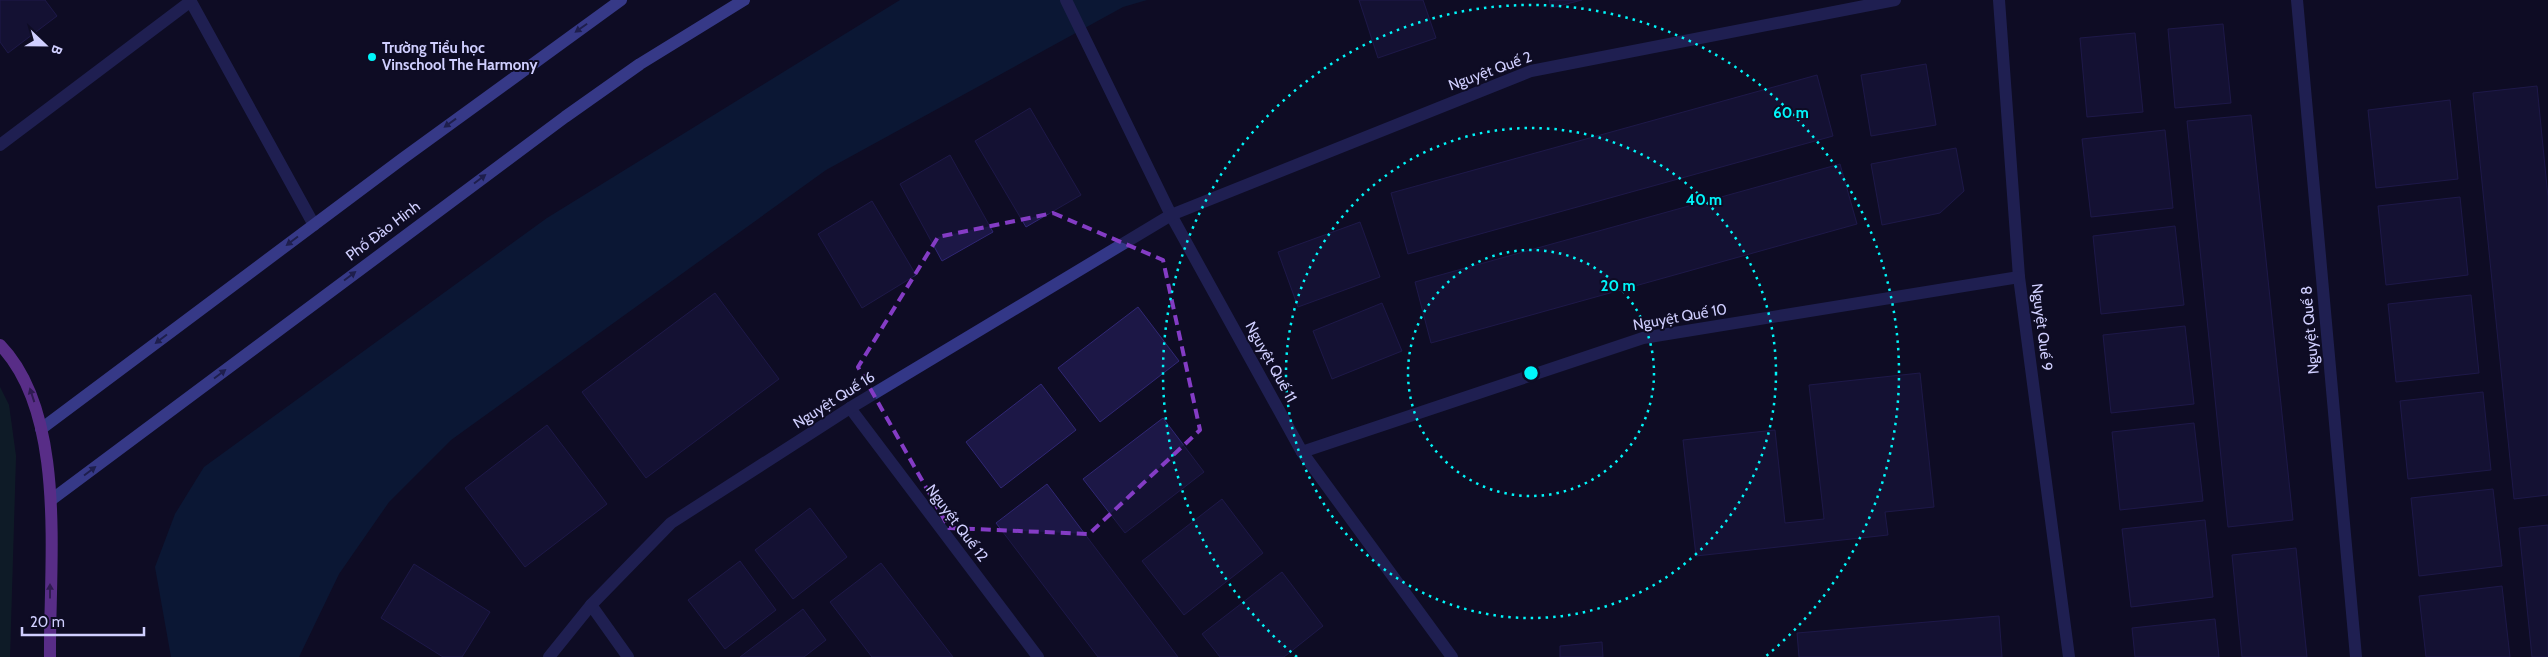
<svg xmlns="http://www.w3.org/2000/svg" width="2548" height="657" font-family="Cabin,sans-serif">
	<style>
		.green { fill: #0f2e2a }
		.water { fill: #072447 }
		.building { fill: #1c1746; stroke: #302774 }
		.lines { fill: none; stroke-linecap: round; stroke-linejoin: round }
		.street { stroke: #333787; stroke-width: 12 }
		.secondary { stroke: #666fff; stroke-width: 12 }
		.primary { stroke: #b256ff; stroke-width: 12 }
		.oneway { fill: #31347c }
		.oneway2 { fill: #582d87 }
		.marked { fill: none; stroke: #843cc5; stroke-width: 4; stroke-dasharray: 10 6; stroke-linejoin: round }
		.ring { fill: none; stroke: #00f6fa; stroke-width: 2.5; stroke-dasharray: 2.5 5 }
		.poi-dot { fill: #00f6fa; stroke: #0e0c24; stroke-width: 2 }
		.labels { text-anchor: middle; stroke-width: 4; stroke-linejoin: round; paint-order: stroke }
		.poi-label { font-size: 15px; font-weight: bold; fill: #d0cfff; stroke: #0e0c24; text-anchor: start }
		.street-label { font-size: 15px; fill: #d0cfff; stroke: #0e0c24 }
		.centre { fill: #00f6fa; stroke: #0e0c24; stroke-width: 2.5 }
		.ring-label { font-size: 15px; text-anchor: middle; font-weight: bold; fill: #00f6fa; stroke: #0e0c24; stroke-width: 4; stroke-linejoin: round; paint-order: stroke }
	</style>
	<rect width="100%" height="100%" fill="#0e0c24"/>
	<path class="green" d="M 0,387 L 9,405 L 16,456 L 10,657 L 0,657 Z"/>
	<path class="water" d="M 900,0 L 1147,0 L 1123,7 L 826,170 L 451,440 L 389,502 L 339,574 L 299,657 L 171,657 L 155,567 L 175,514 L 204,467 L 547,218 Z"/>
	<g class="building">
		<path d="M 0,0 L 45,0 L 57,16 L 8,53 L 0,42 Z"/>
		<path d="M 1359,0 L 1423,0 L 1436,38 L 1378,58 Z"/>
		<path d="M 1549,0 L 1582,0 L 1551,8 Z"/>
		<path d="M 2223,24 L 2231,103 L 2175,108 L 2168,29 Z"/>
		<path d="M 2135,33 L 2143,112 L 2087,117 L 2080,38 Z"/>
		<path d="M 1926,64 L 1936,125 L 1871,136 L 1861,75 Z"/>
		<path d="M 1817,75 L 1833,136 L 1408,254 L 1391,193 Z"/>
		<path d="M 2537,86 L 2548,197 L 2548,495 L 2514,499 L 2473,93 Z"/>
		<path d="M 2450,100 L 2458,179 L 2376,188 L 2368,110 Z"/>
		<path d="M 1030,108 L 1081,195 L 1026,227 L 975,141 Z"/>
		<path d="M 2251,115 L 2293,520 L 2228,527 L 2187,121 Z"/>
		<path d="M 2165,130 L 2173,208 L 2091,217 L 2082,139 Z"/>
		<path d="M 1956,148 L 1964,191 L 1940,213 L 1882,225 L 1871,164 Z"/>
		<path d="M 950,155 L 993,232 L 942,261 L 900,184 Z"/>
		<path d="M 1840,164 L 1857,224 L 1431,343 L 1415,282 Z"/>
		<path d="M 2460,197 L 2468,275 L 2386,285 L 2378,206 Z"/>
		<path d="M 872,201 L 916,275 L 862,308 L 818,234 Z"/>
		<path d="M 1360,222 L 1380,277 L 1298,307 L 1278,252 Z"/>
		<path d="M 2175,226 L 2184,305 L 2101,314 L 2093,236 Z"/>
		<path d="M 715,293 L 779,379 L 646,478 L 582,392 Z"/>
		<path d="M 2471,295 L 2479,373 L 2396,382 L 2388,304 Z"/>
		<path d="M 1382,303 L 1402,351 L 1332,379 L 1313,331 Z"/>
		<path d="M 1138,307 L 1179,361 L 1100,422 L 1058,368 Z"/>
		<path d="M 2185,326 L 2194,404 L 2111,413 L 2103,335 Z"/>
		<path d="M 1920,373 L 1934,507 L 1885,512 L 1888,535 L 1696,556 L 1683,440 L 1775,430 L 1785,523 L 1824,519 L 1809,385 Z"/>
		<path d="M 1041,384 L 1076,430 L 1001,488 L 966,442 Z"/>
		<path d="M 2483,392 L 2491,470 L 2408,479 L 2400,401 Z"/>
		<path d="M 1163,418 L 1204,472 L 1125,533 L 1083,479 Z"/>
		<path d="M 2194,423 L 2203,501 L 2120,510 L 2112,432 Z"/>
		<path d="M 547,425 L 607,504 L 525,567 L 465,488 Z"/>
		<path d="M 1047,484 L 1178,657 L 1098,657 L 996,523 Z"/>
		<path d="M 2493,489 L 2502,566 L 2419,576 L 2411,498 Z"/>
		<path d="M 1222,499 L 1263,553 L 1184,615 L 1142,561 Z"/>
		<path d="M 810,508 L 847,557 L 793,599 L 755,550 Z"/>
		<path d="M 2205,520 L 2213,597 L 2131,607 L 2122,529 Z"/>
		<path d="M 2548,525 L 2548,657 L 2532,657 L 2519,528 Z"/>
		<path d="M 2296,548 L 2307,657 L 2242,657 L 2232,555 Z"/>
		<path d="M 740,561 L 776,610 L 725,649 L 688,600 Z"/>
		<path d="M 881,563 L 953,657 L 872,657 L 830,602 Z"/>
		<path d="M 414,564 L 490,612 L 462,657 L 443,657 L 381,618 Z"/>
		<path d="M 1282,572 L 1323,626 L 1284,657 L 1220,657 L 1202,634 Z"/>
		<path d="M 2502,586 L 2510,657 L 2426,657 L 2419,596 Z"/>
		<path d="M 803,609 L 826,640 L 804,657 L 740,657 Z"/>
		<path d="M 1999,616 L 2002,657 L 1799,657 L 1797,633 Z"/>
		<path d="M 2215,619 L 2219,657 L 2135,657 L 2132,628 Z"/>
		<path d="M 1602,642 L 1603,657 L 1560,657 L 1560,646 Z"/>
	</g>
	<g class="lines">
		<g class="street">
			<path d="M 190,0 L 314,225"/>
			<path d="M 1066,0 L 1171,215 L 1302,452 L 1452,657"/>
			<path d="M 1999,0 L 2019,277 L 2069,657"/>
			<path d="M 2297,0 L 2356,657"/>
			<path d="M 0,145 L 191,1"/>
			<path d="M 850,408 L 1038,657"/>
			<path d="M 1302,452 L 1643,338 L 2019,277"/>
			<path d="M 591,605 L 628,657"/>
			<path d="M 549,657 L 591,605 L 671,523 L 850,408 L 1171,215 L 1531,71 L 1895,0"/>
		</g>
		<g class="secondary">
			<path d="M 41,429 L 402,159 L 621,0"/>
			<path d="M 51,500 L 565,117 L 640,64 L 744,0"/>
		</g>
		<path class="primary" d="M 0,345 C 68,415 49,565 50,657"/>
	</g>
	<defs><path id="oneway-solid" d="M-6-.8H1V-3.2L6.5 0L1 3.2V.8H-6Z" transform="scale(1.25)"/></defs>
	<g class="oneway">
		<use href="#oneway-solid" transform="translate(581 28) rotate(145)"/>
		<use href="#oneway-solid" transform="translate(450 123) rotate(144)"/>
		<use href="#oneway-solid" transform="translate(480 179) rotate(-37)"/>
		<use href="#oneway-solid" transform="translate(292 241) rotate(143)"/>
		<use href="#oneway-solid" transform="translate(350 276) rotate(-37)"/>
		<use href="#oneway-solid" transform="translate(161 339) rotate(143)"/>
		<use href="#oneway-solid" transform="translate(220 374) rotate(-37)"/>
		<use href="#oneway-solid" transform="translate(90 471) rotate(-37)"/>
	</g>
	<g class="oneway2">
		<use href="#oneway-solid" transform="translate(32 395) rotate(-108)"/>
		<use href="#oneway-solid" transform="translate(50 591) rotate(-90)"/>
	</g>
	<path d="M0 0H2548V657H0ZM 1053,213 L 1163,260 L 1200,430 L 1089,534 L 949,528 L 858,367 L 938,237 Z" fill="#0e0c24" fill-opacity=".55" fill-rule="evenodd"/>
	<path class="marked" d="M 1053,213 L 1163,260 L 1200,430 L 1089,534 L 949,528 L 858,367 L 938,237 Z"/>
	<g class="ring">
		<circle cx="1531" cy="373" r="123"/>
		<circle cx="1531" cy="373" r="245"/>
		<path d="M1297 657A368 368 0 1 1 1765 657"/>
	</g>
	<circle class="poi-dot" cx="372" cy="57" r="5"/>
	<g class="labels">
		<g class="poi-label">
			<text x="382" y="53">Trường Tiểu học<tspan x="382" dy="17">Vinschool The Harmony</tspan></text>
		</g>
		<g class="street-label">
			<text transform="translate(1490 71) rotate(-20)" y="5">Nguyệt Quế 2</text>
			<text transform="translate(383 231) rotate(-37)" y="5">Phố Đào Hinh</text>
			<text transform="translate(1680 317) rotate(-10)" y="5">Nguyệt Quế 10</text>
			<text transform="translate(2042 327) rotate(83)" y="5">Nguyệt Quế 9</text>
			<text transform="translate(2310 330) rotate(-95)" y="5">Nguyệt Quế 8</text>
			<text transform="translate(1271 362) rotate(61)" y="5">Nguyệt Quế 11</text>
			<text transform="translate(834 400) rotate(-32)" y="5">Nguyệt Quế 16</text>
			<text transform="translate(957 523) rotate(53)" y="5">Nguyệt Quế 12</text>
		</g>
	</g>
	<circle cx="1531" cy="373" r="8" class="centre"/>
	<g class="ring-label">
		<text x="1791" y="118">60 m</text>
		<text x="1704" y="205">40 m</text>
		<text x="1618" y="291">20 m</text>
	</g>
	<g transform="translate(45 45) rotate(112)" stroke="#0e0c24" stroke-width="4" paint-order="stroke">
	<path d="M0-4L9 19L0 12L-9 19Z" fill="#d0cfff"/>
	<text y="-8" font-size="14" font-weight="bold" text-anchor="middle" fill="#d0cfff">B</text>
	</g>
	<path d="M22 627v8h122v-8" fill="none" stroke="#d0cfff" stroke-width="2.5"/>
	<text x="30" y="627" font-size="15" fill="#d0cfff" stroke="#0e0c24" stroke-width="4" paint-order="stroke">20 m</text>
</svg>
